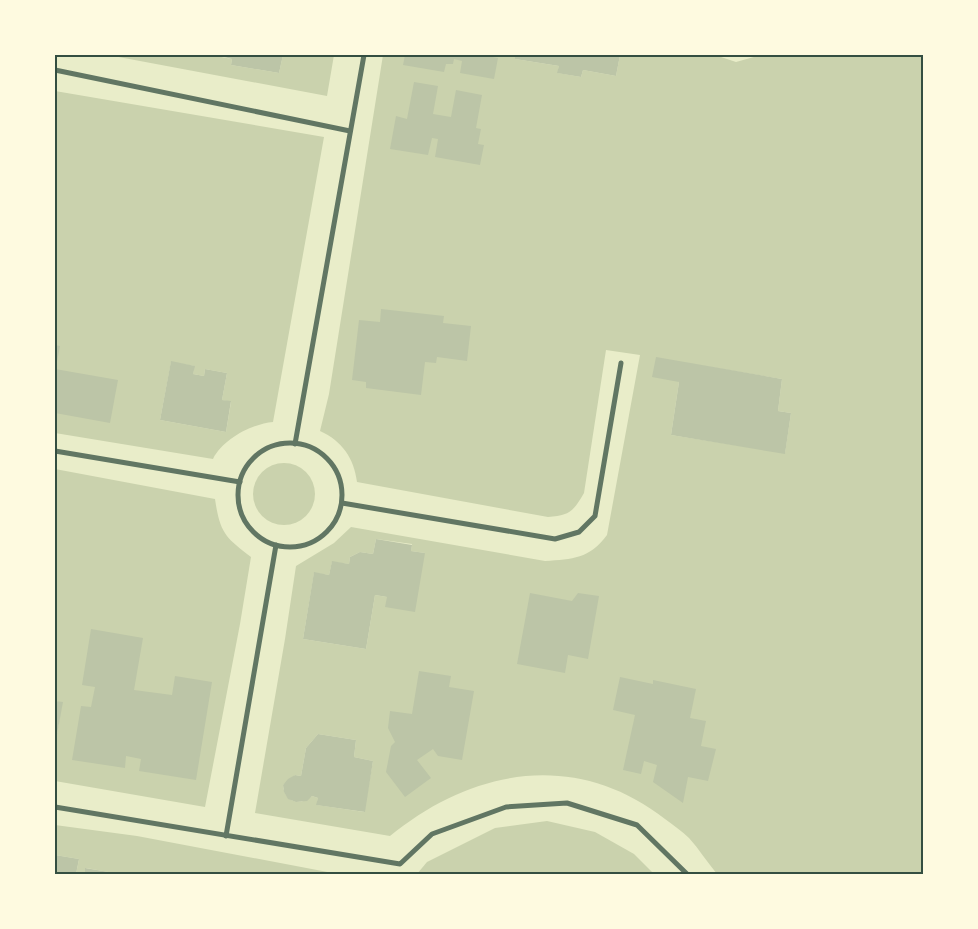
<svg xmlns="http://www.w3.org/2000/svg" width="978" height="929" font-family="Spectral,serif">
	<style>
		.green { fill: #cad2ad; fill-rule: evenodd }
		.building { fill: #bcc5a7 }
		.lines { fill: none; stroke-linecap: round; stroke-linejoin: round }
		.minor { stroke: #617663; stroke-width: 5 }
		.neatline { fill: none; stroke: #344e41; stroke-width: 2 }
	</style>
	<rect width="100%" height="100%" fill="#e9edc9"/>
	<g class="green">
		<path d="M 108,55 L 211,55 L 232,59 L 231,65 L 279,73 L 283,55 L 334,55 L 327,96 Z"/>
		<path d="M 383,55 L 515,55 L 515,59 L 559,66 L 558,73 L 581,77 L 583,70 L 616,76 L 620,55 L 715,55 L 736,62 L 761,55 L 923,55 L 923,874 L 717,874 C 707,862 699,849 689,838 C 682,831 673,825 665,819 C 576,750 473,768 390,836 L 255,813 L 285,639 L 296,566 L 334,543 L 351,527 L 545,561 C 573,559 589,559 607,535 L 640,355 L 606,350 L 584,493 C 573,512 570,515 548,517 L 357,482 C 354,458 342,441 320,431 L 329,394 ZM 656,358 L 782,379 L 778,411 L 791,413 L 785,453 L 671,435 L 679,382 ZM 376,539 L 412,544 L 411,551 L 425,553 L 387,597 L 375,595 L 366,649 L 303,639 L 314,573 L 329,575 L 332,562 L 349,564 L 350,557 L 360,552 L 373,554 ZM 318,734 L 356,740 L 354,757 L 373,761 L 364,812 L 317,805 L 318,798 L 312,796 C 300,807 284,802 283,785 L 295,775 L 301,776 L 306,748 Z"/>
		<path d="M 55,91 L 324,137 L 273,422 C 252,424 223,439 213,459 L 55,433 ZM 171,362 L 194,366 L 193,374 L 204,376 L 205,369 L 227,373 L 222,400 L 231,402 L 226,432 L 160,420 Z"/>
		<circle cx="284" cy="494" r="31"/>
		<path d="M 55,469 L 215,499 C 220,533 225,537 251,557 L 240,624 L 205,807 L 55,781 L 55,746 L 62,703 L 55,701 L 55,654 L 57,645 L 55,644 Z"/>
		<path d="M 547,821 L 595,832 L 634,854 L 654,874 L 417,874 L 427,862 L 495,828 Z"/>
		<path d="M 55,825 L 137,836 L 338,874 L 120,874 L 86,868 L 85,874 L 76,874 L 79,859 L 55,855 Z"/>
	</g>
	<g class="building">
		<path d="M 216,55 L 283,55 L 279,73 L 231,65 L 232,59 Z"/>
		<path d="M 405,55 L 481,55 L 498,58 L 494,79 L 460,73 L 462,61 L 454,59 L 453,64 L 446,64 L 444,72 L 403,65 Z"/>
		<path d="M 515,55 L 620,55 L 616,76 L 583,70 L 581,77 L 557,73 L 559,66 L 515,59 Z"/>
		<path d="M 414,82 L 438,86 L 433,114 L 451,117 L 456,90 L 482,95 L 476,128 L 481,129 L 478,144 L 484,145 L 480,165 L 435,157 L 438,139 L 432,138 L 428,155 L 390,149 L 396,116 L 407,119 Z"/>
		<path d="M 381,309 L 444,316 L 443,323 L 471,326 L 467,361 L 437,357 L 436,363 L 425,362 L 421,395 L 366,388 L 366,382 L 352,380 L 359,320 L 380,322 Z"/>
		<path d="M 55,345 L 60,346 L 56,367 L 55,367 Z"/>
		<path d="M 656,357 L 782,379 L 778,411 L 791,413 L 785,454 L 671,435 L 679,382 L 652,377 Z"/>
		<path d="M 171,361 L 195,366 L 193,374 L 204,376 L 205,369 L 227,373 L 222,400 L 231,401 L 226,432 L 160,420 Z"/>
		<path d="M 55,369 L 118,380 L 110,423 L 55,413 Z"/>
		<path d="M 376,539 L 412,545 L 411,551 L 425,553 L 415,612 L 385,607 L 387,597 L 375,595 L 366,649 L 303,639 L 314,572 L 329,575 L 332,561 L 349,564 L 350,557 L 360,552 L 373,554 Z"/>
		<path d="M 530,593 L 572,601 L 578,593 L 599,596 L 588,659 L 568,655 L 565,673 L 517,664 Z"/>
		<path d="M 91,629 L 143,638 L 134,690 L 172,695 L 175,676 L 212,682 L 196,780 L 139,771 L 141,759 L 126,756 L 125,768 L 72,760 L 81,706 L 91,707 L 95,687 L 82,685 Z"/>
		<path d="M 419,671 L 451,676 L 449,687 L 474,691 L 462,760 L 438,756 L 433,749 L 417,760 L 431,778 L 405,797 L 386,772 L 391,746 L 395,742 L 388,728 L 390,711 L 412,714 Z"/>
		<path d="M 620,677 L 653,684 L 653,680 L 696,689 L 690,718 L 706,721 L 701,746 L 716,749 L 708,781 L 688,777 L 683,803 L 653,782 L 657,765 L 644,761 L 641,774 L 623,770 L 635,715 L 613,710 Z"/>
		<path d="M 55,701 L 63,702 L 56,740 L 55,740 Z"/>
		<path d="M 318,734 L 356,740 L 354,757 L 373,761 L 365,812 L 316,805 L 318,798 L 312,796 L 307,801 L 296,802 L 288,799 L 284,792 L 283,785 L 288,779 L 295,775 L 301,776 L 306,748 Z"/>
		<path d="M 55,855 L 79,859 L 76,874 L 55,874 Z"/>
		<path d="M 85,868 L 115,873 L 115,874 L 85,874 Z"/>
	</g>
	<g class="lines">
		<g class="minor">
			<path d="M 55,70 L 350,131"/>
			<circle cx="290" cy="495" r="52"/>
			<path d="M 295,444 L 364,55"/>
			<path d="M 55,451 L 240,482"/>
			<path d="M 342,503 L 555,539 L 579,532 L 595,516 L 621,363"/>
			<path d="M 55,807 L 400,864 L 432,834 L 506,807 L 567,803 L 637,825 L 687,874"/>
			<path d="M 226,836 L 276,545"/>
		</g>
	</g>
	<rect width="978" height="929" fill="none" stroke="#fefae0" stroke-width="112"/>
	<rect x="56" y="56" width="866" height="817" class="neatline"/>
</svg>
